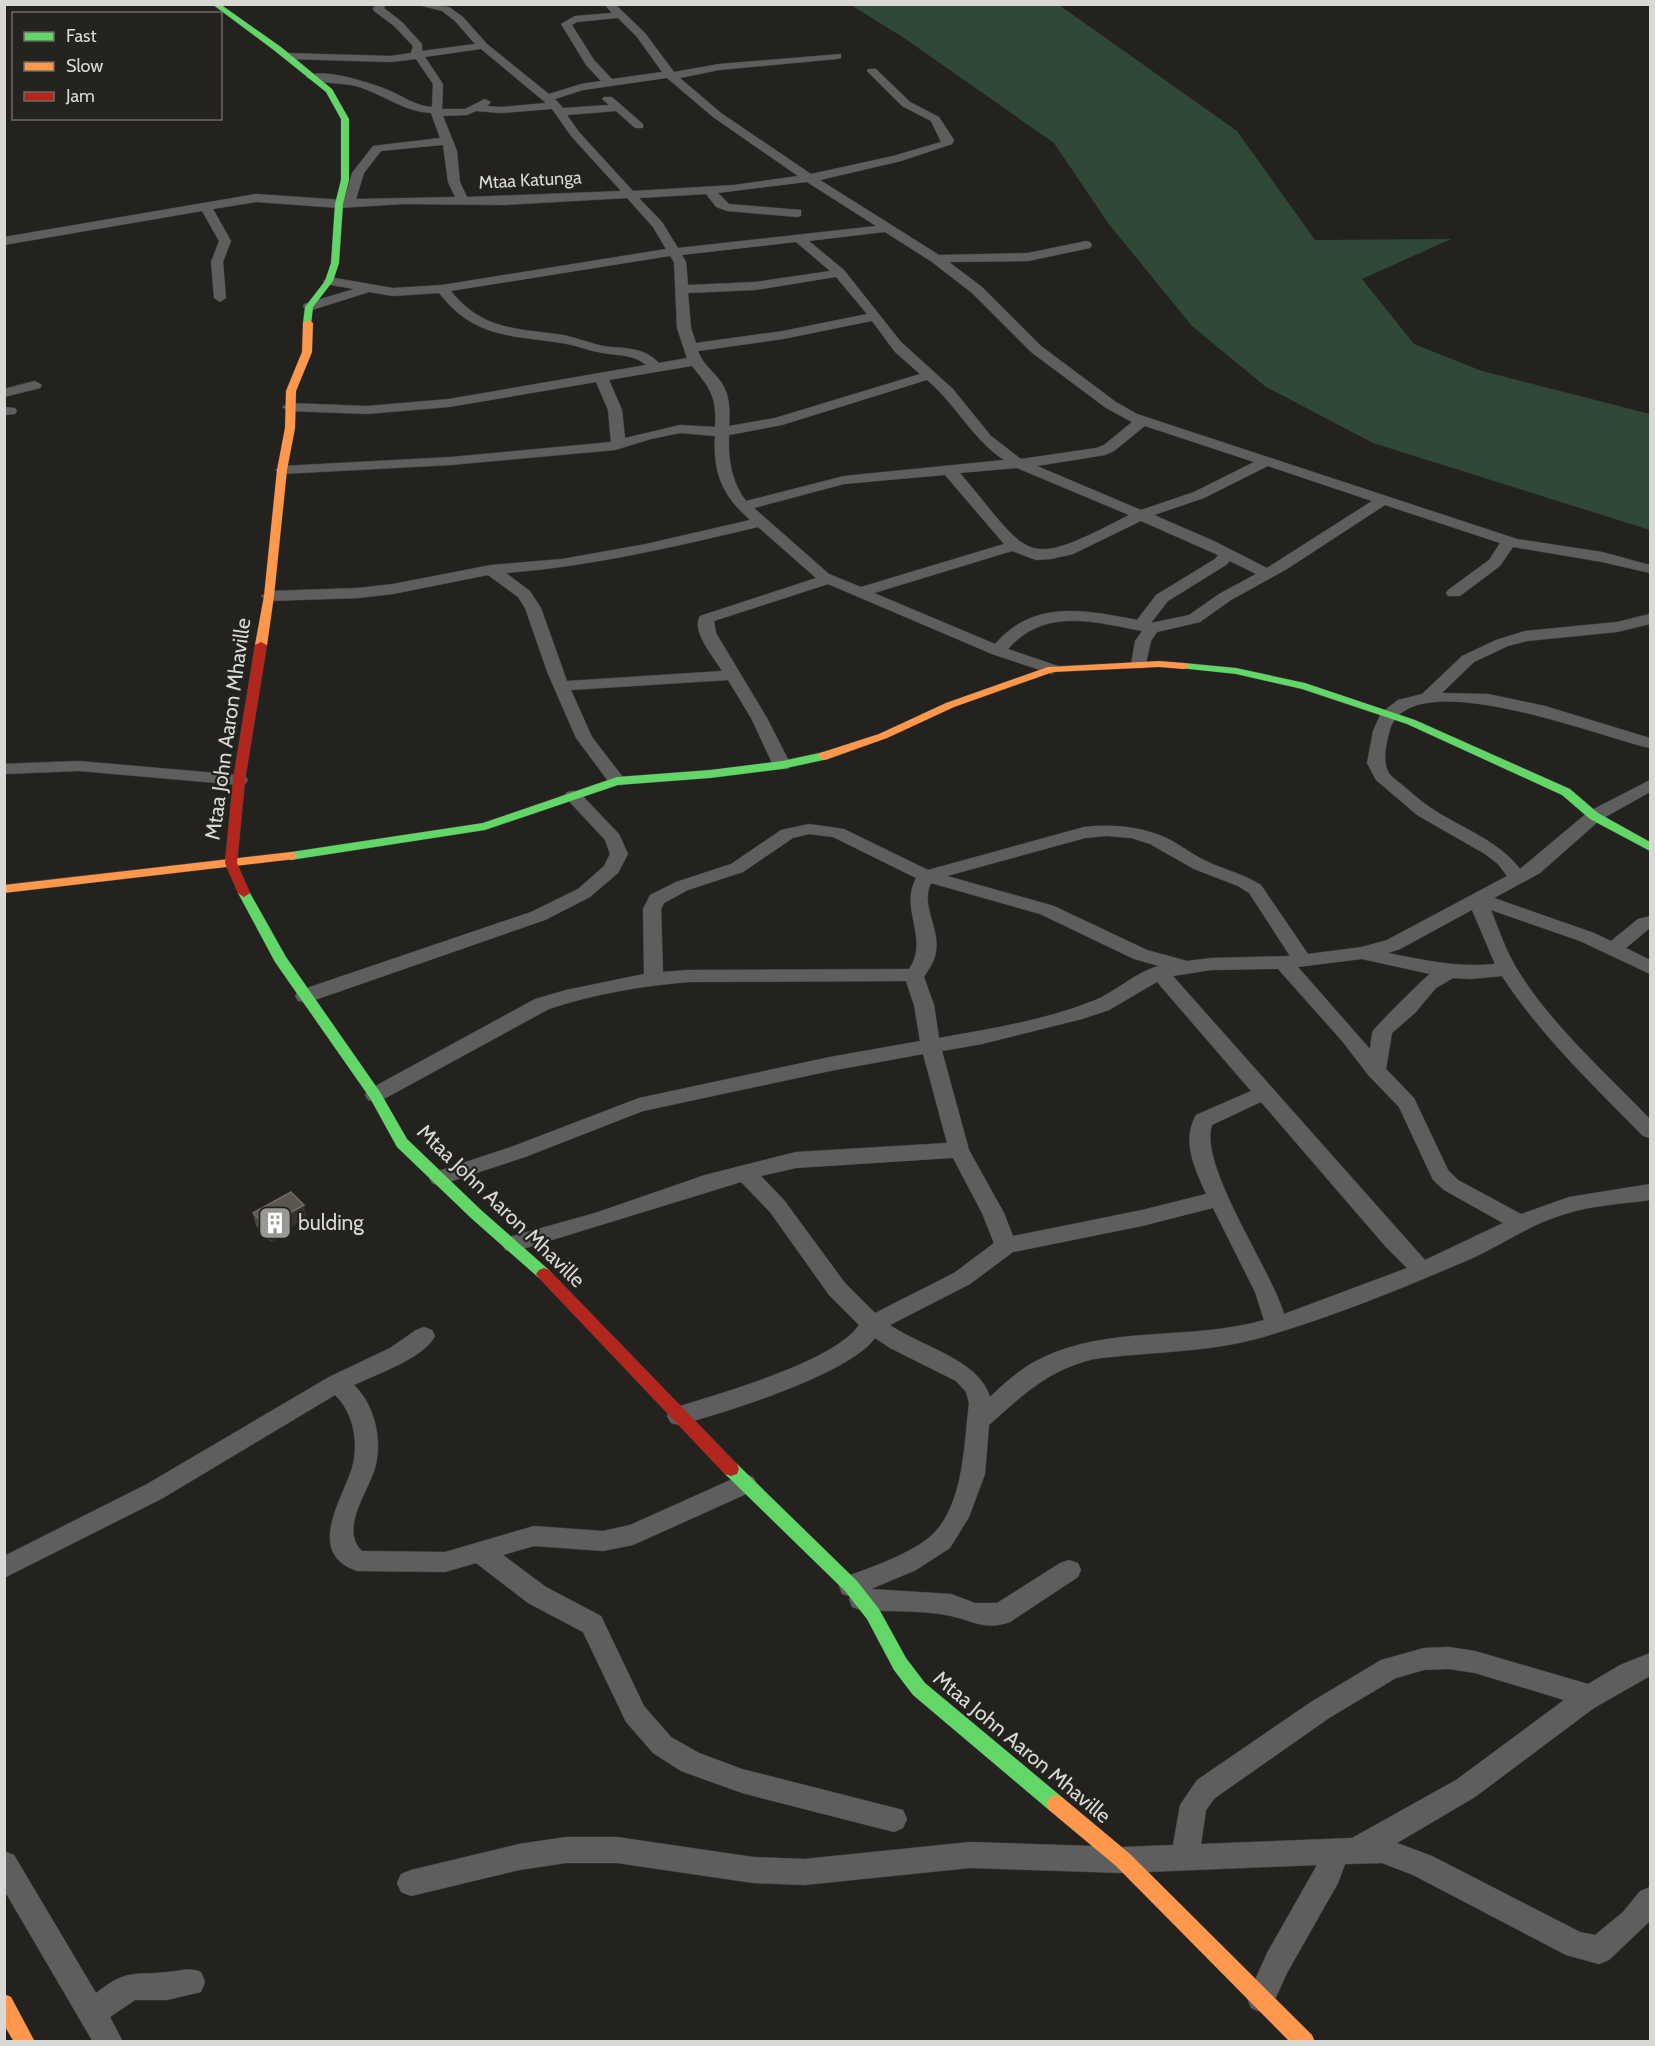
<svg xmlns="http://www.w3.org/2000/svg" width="1655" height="2046" font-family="Cabin,sans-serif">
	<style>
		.green { fill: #304836 }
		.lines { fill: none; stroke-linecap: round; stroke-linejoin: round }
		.street-casing { stroke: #403f3d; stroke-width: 1 }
		.fast-casing { stroke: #403f3d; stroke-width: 1 }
		.slow-casing { stroke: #403f3d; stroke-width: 1 }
		.jam-casing { stroke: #403f3d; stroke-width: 1 }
		.street { fill: #5e5e5f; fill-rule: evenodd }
		.fast { fill: #63d668; fill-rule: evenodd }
		.slow { fill: #ff974d; fill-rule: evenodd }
		.jam { fill: #b3261e; fill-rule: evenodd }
		.wall { fill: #4b483f }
		.shaded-wall { fill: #35322c }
		.building { fill: #5a574f; stroke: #6e6c64; stroke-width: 1.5 }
		.labels { text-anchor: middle; stroke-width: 4.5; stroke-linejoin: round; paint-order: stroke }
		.far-street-label { font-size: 18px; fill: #d9d8d5; stroke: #25231e }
		.street-label { font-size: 21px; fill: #d9d8d5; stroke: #25231e }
		.poi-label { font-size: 21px; fill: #d9d8d5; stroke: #25231e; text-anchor: start }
	</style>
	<rect width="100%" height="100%" fill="#24221f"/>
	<path class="green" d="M 851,5 L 1059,5 L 1237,131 L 1315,240 L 1451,239 L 1362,279 L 1414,344 L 1482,371 L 1650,414 L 1650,530 L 1373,443 L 1266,387 L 1192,326 L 1108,223 L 1054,143 L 904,38 Z"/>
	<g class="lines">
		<defs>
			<g id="street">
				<path d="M 376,4 L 386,4 L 384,8 L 402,22 L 422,44 L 422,51 L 475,44 L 455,21 L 442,11 L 415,4 L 449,7 L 463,17 L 487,44 L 549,94 L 581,84 L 601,81 L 586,65 L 561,24 L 575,16 L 612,13 L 604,4 L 615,4 L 645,33 L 674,72 L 719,64 L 841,54 L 841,58 L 837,59 L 719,70 L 680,78 L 721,113 L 811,174 L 893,156 L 941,142 L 931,121 L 902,106 L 867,71 L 868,69 L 876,69 L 910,102 L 939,117 L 954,140 L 952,144 L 901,161 L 820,180 L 939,255 L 1028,253 L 1086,241 L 1090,242 L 1092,245 L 1090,248 L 1028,261 L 949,262 L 982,287 L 1041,346 L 1116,402 L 1137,414 L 1517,539 L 1602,552 L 1650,565 L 1650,573 L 1602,562 L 1513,547 L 1500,566 L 1460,596 L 1448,596 L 1446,593 L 1448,590 L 1489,560 L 1500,543 L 1385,505 L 1287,569 L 1231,600 L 1200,622 L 1157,632 L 1151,641 L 1145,668 L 1133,668 L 1131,665 L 1135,641 L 1142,631 C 1094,622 1045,607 1008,649 L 1058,666 L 1060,669 L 1052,674 L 992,654 L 828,584 L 714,621 L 716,633 L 767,718 L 791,765 L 788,769 L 776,769 L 773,765 L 751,718 L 728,680 L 571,690 L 592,737 L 626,781 L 623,785 L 611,785 L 576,738 L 548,674 L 525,608 L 518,597 L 488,575 L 393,594 L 358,598 L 269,601 L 261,596 L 269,591 L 358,588 L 393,584 L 491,565 L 562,559 L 646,544 L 750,520 C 722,495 713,473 715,436 L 680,433 L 651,439 L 615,450 L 451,465 L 282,474 L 275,470 L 282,466 L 451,457 L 611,442 L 608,410 L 596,382 L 449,407 L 367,414 L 289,411 L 282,407 L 289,403 L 367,406 L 449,399 L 646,365 C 633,354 619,356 603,353 C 589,351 576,345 562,343 C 510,335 474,338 439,293 L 393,296 L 369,292 L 309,311 L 303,307 L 304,304 L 354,289 L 325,284 L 323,281 L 329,277 L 393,288 L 442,285 L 666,249 L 653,227 L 627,198 L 504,205 L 403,204 L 339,208 L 256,202 L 213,209 L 231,241 L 223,262 L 226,298 L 220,302 L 214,298 L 211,262 L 219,241 L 202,211 L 4,245 L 4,237 L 256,194 L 344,200 L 352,173 L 373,146 L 440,138 L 431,113 C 404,112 381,93 356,86 C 343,83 313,83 306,77 C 319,66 372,83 388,90 C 403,96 415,106 432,107 L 433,84 L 416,59 L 391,62 L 286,59 L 281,56 L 286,53 L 391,56 L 411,53 L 413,46 L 394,26 L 374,11 L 373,9 ZM 618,18 L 637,37 L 662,72 L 612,79 L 594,60 L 572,25 L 577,22 ZM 481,49 L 546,103 L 501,107 L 487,106 L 491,102 L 485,99 L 465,109 L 442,109 L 443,84 L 425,57 ZM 667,78 L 713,117 L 798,176 L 734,185 L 633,191 L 579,132 L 567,115 L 616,111 L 635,128 L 643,128 L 643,124 L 612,97 L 604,97 L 602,99 L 609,105 L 563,108 L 555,99 L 583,90 ZM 552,109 L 571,136 L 621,191 L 467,197 L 460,182 L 457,151 L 443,116 L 467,115 L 476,111 L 501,113 ZM 443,145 L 448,182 L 455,197 L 356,199 L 364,173 L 381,151 ZM 807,182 L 876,226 L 678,248 L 662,222 L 639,198 L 706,194 L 716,207 L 727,211 L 797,217 L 801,216 L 801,210 L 729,204 L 718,193 ZM 885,232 L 932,262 L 972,293 L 1031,352 L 1106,408 L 1132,422 L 1104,445 L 1096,448 L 1021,459 L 991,436 L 953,389 L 901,342 L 844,270 L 809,241 ZM 796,242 L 830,271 L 755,282 L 688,285 L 686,262 L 682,255 ZM 670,256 L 674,262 L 677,328 L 687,358 L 659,363 C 643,346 624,349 603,346 C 590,343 577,338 563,335 C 517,328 483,331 451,291 ZM 836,277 L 867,314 L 783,331 L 696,343 L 691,328 L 688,293 L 755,290 ZM 872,321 L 895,352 L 920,374 L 775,418 L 729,426 C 730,413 730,399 724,387 C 717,373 703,366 698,351 L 783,339 ZM 692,366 C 710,388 717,397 715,427 L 680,425 L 625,438 L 622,410 L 609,380 ZM 927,380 C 956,404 972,439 1004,460 L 844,476 L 746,501 C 731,481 728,459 729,435 L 782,425 ZM 1145,426 L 1254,462 L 1194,492 L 1141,510 L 1037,466 L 1105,455 L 1114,451 ZM 1268,466 L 1372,501 L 1267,568 L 1214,541 L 1154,515 L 1204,498 ZM 1017,468 L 1129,515 C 1021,571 1033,559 960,473 ZM 945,475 L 1004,544 L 861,587 L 829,574 L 754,508 L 844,484 ZM 1141,521 L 1218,555 L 1215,559 L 1156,595 L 1137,620 C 1085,610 1034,599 995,644 L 874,593 L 1012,551 L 1036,560 L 1051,559 L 1073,554 ZM 758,527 L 816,578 L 700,616 C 691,632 714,657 722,671 L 567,681 L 541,608 L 530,591 L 506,573 C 592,566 674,547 758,527 ZM 1230,561 L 1256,574 L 1219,594 L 1189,615 L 1151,623 L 1168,601 L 1226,565 Z"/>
				<path d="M 35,381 L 42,385 L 40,388 L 4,397 L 4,389 Z"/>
				<path d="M 4,407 L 15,408 L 17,411 L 15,414 L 4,415 Z"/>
				<path d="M 1650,614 L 1650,624 L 1617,632 L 1527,641 L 1508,646 L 1474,662 L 1442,693 L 1488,694 L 1545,706 L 1650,738 L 1650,748 C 1604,739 1405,658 1389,733 C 1386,745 1382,762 1389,773 C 1393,779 1401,783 1406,788 C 1414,795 1422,802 1431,808 C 1461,828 1498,840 1520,869 L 1588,812 L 1650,780 L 1650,792 L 1600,820 L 1540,873 L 1494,898 L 1594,933 L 1611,941 L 1638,919 L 1650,916 L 1650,928 L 1626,948 L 1650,960 L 1650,974 L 1580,941 L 1491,910 C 1499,930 1506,951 1517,969 C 1552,1026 1604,1071 1650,1119 L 1650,1138 L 1643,1136 C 1593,1085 1541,1036 1502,976 L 1470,979 L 1453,978 L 1436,988 L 1415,1013 L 1392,1033 L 1386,1069 L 1414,1098 L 1448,1170 L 1458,1180 L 1521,1214 L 1569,1197 L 1650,1184 L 1650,1200 C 1622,1204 1593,1205 1565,1214 C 1533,1223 1505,1243 1475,1257 C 1408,1286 1340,1314 1270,1335 C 1213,1353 1154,1351 1094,1359 C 1048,1370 1024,1394 989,1425 L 985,1474 L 969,1517 L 950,1548 L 916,1570 L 871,1589 L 951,1594 L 975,1603 L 997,1603 L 1060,1563 L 1069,1560 L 1078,1563 L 1081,1570 L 1078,1577 L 1010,1622 C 984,1631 974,1621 951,1616 C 925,1610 888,1612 861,1610 L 852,1607 L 849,1599 L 850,1596 L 842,1594 L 839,1586 L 842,1578 C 869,1568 912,1554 933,1534 C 964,1503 964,1444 969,1403 L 966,1392 L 956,1381 L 890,1348 L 875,1338 C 850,1374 724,1413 679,1425 L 671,1423 L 667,1416 L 671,1409 C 716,1394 833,1363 859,1325 L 829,1295 L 770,1212 L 741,1182 L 513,1252 L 505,1250 L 502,1244 L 505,1238 L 595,1213 L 705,1175 L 796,1152 L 947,1143 L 923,1054 L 830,1071 L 643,1111 L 525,1157 L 446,1183 L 439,1186 L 432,1183 L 429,1178 L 432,1173 L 511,1147 L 639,1098 L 830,1057 L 920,1041 L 914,1005 L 906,981 L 688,982 C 642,986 593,994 549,1009 L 382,1100 L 375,1102 L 368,1100 L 365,1095 L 368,1090 L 535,999 L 566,990 L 644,974 L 643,909 L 650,895 L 676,882 L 731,864 L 781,830 L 809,824 L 844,829 L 928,870 L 1084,827 C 1111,824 1136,826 1162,836 C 1177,842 1191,854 1206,861 C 1225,870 1244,874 1261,885 L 1308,954 L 1362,947 L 1387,940 L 1507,876 L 1498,864 L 1485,854 L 1417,815 L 1376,780 L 1367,763 L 1373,731 L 1381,713 L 1398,700 L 1422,694 L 1462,656 L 1496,640 L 1525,631 L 1617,622 ZM 809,834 L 833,837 L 916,878 C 899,909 930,939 909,969 L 688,970 L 663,972 L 661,909 L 664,903 L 688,890 L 743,872 L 793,838 ZM 1107,836 L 1131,838 L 1150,844 L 1194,869 L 1238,886 L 1249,893 L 1290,956 L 1211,958 L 1187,961 L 1147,950 L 1054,906 L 947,876 L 1085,838 ZM 931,883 L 1040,914 L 1134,959 L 1159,966 C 1135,972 1116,992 1093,1001 C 1046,1020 989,1029 939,1038 L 934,1005 L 924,977 C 929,969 935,961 936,951 C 940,928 920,905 931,883 ZM 1472,910 L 1495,964 C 1458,968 1424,960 1388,953 L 1400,949 ZM 1362,959 L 1430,974 C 1425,977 1375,1027 1373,1031 C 1371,1036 1371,1043 1370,1049 L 1298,967 ZM 1278,969 L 1342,1041 L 1369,1076 L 1399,1107 L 1433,1180 L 1444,1190 L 1503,1223 L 1425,1260 L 1173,976 L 1211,970 ZM 1157,982 L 1251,1091 L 1196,1115 C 1181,1141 1195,1169 1206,1194 L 1142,1210 L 1013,1236 L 1004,1213 L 969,1150 L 942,1051 L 982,1044 L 1082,1019 L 1109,1010 ZM 1261,1102 L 1385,1246 L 1407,1268 L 1284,1314 C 1271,1269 1198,1165 1212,1125 ZM 953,1158 L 982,1213 L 994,1243 L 954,1273 L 875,1313 L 845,1283 L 784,1200 L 761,1176 L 796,1168 ZM 1213,1208 L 1255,1292 L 1264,1320 C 1191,1341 1109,1325 1042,1358 C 1022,1367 1006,1382 990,1397 C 980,1360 920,1346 890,1325 L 970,1284 L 1013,1252 L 1142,1226 Z"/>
				<path d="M 79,761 L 239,775 L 245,776 L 248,780 L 245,784 L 239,785 L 79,771 L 4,774 L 4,764 Z"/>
				<path d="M 573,791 L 579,792 L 619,834 L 628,854 L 618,873 L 590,897 L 545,920 L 312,1001 L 305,1002 L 298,1001 L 295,996 L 298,991 L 531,912 L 578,889 L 604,866 L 610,854 L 605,840 L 564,796 L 567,792 Z"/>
				<path d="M 424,1327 L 432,1330 L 435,1336 C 424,1358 377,1374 354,1385 C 374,1404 382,1437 376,1464 C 371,1489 338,1528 362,1551 L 445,1552 L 534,1526 L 603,1531 L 630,1525 L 737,1477 L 745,1474 L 753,1477 L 757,1484 L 753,1491 L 633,1545 L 603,1551 L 534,1546 L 503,1555 L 546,1587 L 601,1616 L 644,1706 L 671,1737 L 699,1753 L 742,1769 L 903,1810 L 907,1819 L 903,1828 L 894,1832 L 742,1793 L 681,1771 L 653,1753 L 626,1722 L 583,1632 L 528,1603 L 476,1563 L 445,1572 L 357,1571 C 305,1553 342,1500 352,1468 C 359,1444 354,1413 335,1395 L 163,1498 L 4,1578 L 4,1556 L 147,1484 L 329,1377 L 390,1348 L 416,1330 Z"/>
				<path d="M 1449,1647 L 1475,1651 L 1588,1684 L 1620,1665 L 1650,1653 L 1650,1676 L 1594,1708 L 1475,1797 L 1397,1843 L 1432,1856 L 1580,1932 L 1595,1935 L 1623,1912 L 1640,1891 L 1650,1887 L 1650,1921 L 1609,1960 L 1599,1964 L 1566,1955 L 1413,1875 L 1382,1863 L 1345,1864 L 1338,1883 L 1287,1973 L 1271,2008 L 1261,2012 L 1251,2008 L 1247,1998 L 1267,1953 L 1317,1865 L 1123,1873 L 970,1868 L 804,1885 L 753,1883 L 617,1863 L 566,1863 L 519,1870 L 411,1896 L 401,1892 L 397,1883 L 401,1874 L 411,1870 L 519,1844 L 566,1837 L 617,1837 L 753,1857 L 804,1859 L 970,1842 L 1123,1847 L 1173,1845 L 1180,1805 L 1197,1780 L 1311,1702 L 1381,1660 L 1424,1648 ZM 1449,1669 L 1475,1673 L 1564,1700 L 1456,1780 L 1352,1838 L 1201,1844 L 1206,1810 L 1215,1798 L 1329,1718 L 1396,1678 L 1424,1670 Z"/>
				<path d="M 4,1851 L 14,1855 L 96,1993 C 129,1968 131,1976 168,1972 C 181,1971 189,1967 201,1972 L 205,1982 L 201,1992 L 167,2000 L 135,2000 L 110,2017 L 123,2042 L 93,2042 L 4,1890 Z"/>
			</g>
			<g id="fast">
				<path d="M 212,4 L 220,4 L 281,47 L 332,89 L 349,119 L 349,180 L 343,204 L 339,263 L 333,281 L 313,307 L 311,325 L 303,323 L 305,307 L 325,281 L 331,263 L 335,204 L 341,180 L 341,119 L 326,92 L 275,51 Z"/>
				<path d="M 1184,663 L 1236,668 L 1305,683 L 1415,720 L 1570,789 L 1598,813 L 1650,842 L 1650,851 L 1590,819 L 1562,795 L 1407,724 L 1302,689 L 1236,674 L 1180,668 L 1178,666 Z"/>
				<path d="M 824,752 L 830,756 L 828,759 L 782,769 L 710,778 L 618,785 L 485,830 L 291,860 L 285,856 L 291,852 L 483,823 L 617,777 L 710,770 L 782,761 Z"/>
				<path d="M 244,889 L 250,893 L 286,957 L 380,1092 L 407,1139 L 481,1210 L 549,1270 L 552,1274 L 549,1278 L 539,1278 L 471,1218 L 397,1147 L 370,1098 L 275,962 L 238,893 Z"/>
				<path d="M 731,1462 L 737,1464 L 857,1581 L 879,1609 L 906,1658 L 925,1683 L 1063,1798 L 1065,1804 L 1063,1810 L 1056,1813 L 1049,1810 L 913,1695 L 894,1670 L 867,1619 L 845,1591 L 725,1474 L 723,1469 L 725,1464 Z"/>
			</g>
			<g id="slow">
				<path d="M 308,320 L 313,323 L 312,352 L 296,391 L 295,428 L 287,470 L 274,596 L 267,645 L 261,648 L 255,645 L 264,596 L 277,470 L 285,428 L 286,391 L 302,352 L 303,323 Z"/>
				<path d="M 1159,661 L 1184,663 L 1190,666 L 1184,669 L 1159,667 L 1053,672 L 954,707 L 887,738 L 828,759 L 824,760 L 818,756 L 820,753 L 879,734 L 946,703 L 1048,667 Z"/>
				<path d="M 291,852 L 295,853 L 297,856 L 295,859 L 4,893 L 4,885 Z"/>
				<path d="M 1056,1795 L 1063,1798 L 1130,1854 L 1312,2035 L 1315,2042 L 1290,2042 L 1116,1866 L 1049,1810 L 1047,1804 L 1049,1798 Z"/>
				<path d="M 4,1994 L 11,1997 L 35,2042 L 14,2042 L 4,2025 Z"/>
			</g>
			<g id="jam">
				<path d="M 261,642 L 267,645 L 245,780 L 237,863 L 250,893 L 244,897 L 238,893 L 225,863 L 233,780 L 255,645 Z"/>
				<path d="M 544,1268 L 549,1270 L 737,1464 L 739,1469 L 737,1474 L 731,1476 L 725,1474 L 539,1278 L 536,1274 L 539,1270 Z"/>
			</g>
		</defs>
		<use href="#street" class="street-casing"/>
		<use href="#fast" class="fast-casing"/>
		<use href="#slow" class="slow-casing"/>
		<use href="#jam" class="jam-casing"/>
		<use href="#street" class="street"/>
		<use href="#fast" class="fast"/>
		<use href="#slow" class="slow"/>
		<use href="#jam" class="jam"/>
	</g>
	<path class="wall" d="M 253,1213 L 307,1217 L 287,1229 L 288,1233 L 271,1242 L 256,1226 Z"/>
	<path class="shaded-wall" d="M 304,1205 L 307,1217 L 287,1229 L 288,1233 L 271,1242 L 268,1229 L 282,1217 Z"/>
	<path class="building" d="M 291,1192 L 304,1205 L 282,1217 L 284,1220 L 268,1229 L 253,1213 Z"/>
	<defs>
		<symbol id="building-square" viewBox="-11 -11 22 22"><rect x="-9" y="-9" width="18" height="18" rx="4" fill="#9a9895" stroke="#25231e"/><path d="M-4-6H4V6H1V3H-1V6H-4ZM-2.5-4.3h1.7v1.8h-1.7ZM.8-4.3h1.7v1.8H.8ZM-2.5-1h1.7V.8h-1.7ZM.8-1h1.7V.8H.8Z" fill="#fff"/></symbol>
	</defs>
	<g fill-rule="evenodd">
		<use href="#building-square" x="256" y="1204" width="38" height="38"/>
	</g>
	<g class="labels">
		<g class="far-street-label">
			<text transform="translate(530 180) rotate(-3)" y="6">Mtaa Katunga</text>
		</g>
		<g class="street-label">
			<text transform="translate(228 729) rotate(-82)" y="7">Mtaa John Aaron Mhaville</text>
			<text transform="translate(501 1206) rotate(44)" y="7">Mtaa John Aaron Mhaville</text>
			<text transform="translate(1022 1747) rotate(40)" y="7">Mtaa John Aaron Mhaville</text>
		</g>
		<g class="poi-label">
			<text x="298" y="1230">bulding</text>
		</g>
	</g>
	<rect width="1655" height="2046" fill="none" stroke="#d9d8d5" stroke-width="12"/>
	<rect x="12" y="12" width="210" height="108" fill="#25231e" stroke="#6d6b67" stroke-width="1.5"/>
	<rect x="24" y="32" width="30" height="9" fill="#63d668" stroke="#6d6b67" stroke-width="1.5"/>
	<text x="66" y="42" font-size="18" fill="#d9d8d5">Fast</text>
	<rect x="24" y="62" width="30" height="9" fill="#ff974d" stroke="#6d6b67" stroke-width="1.5"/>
	<text x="66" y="72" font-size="18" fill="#d9d8d5">Slow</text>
	<rect x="24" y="92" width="30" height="9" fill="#b3261e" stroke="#6d6b67" stroke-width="1.5"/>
	<text x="66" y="102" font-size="18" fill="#d9d8d5">Jam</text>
</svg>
